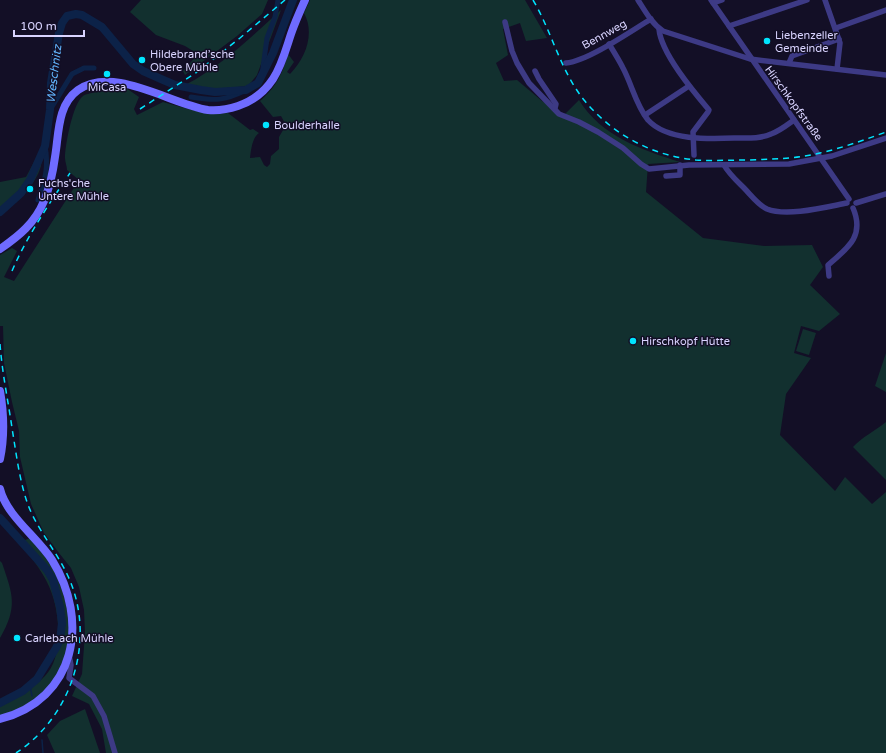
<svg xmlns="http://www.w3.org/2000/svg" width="886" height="753" font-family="'Varela Round',sans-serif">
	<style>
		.green { fill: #12302f }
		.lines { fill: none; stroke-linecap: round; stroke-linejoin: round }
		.stream { stroke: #0c2248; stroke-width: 1.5 }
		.canal { stroke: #0c2248; stroke-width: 5 }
		.river { stroke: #0c2248; stroke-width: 8 }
		.minor { stroke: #3d3a85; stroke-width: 5.5 }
		.secondary { stroke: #6f6bff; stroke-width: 8 }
		.rail { stroke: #00e5ff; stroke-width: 1.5; stroke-dasharray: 6 5; stroke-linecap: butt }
		.poi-dot { fill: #00e5ff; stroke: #130f26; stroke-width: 1.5 }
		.labels { text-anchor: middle; stroke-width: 3; stroke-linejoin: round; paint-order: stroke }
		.street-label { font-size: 11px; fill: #d9d4ff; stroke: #130f26 }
		.poi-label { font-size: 11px; fill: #d9d4ff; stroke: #130f26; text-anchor: start }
		.water-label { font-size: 12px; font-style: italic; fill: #62b6ff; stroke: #130f26 }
	</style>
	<rect width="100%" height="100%" fill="#130f26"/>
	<g class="green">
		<path d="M 141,0 L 268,0 L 262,14 L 237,36 L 185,75 L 183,71 L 198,54 L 185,46 L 156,35 L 130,12 Z"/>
		<path d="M 310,0 L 525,0 L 547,38 L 526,41 L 520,23 L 503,29 L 508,55 L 496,63 L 504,81 L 517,80 L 542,101 L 564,115 L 579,100 C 601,136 642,150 680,162 L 648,164 L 646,192 L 703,238 L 764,246 L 812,245 L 823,267 L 810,285 L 840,314 L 819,331 L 801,326 L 794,353 L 811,358 L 786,394 L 780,435 L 835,491 L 845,477 L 872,504 L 886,492 L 886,753 L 106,753 L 102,729 L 89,704 L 72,696 L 82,674 L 85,633 L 84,610 L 79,587 L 71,568 L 59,553 L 44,533 L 31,504 L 20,457 L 19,431 L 12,402 L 4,363 L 3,326 L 0,326 L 0,255 L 12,248 L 17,251 L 4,277 L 14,281 L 79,180 L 67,170 C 67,166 65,162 65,158 C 65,145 73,103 83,96 C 88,92 117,90 126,88 L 139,97 L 134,109 L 137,115 L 163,102 C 185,108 206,115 228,113 L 250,130 L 253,129 L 259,133 C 252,138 251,150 250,158 L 260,157 L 264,165 L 267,167 L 270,164 L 271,156 L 279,149 L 279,137 L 286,125 L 281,116 L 273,117 L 260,101 C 276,87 282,75 288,54 L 294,62 L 287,72 L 290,74 C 306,58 315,33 304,13 Z"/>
		<path d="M 281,10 L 257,75 L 248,86 L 216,89 L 185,85 C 222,66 251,37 281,10 Z"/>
		<path d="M 42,147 C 41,153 42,160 41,166 C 35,186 17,204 0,214 L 0,182 L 26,177 Z"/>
		<path d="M 803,329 L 816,333 L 809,355 L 796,351 Z"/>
		<path d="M 886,353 L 886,392 L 875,386 Z"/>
		<path d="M 886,422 L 886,480 L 853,447 C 862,437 875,431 886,422 Z"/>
		<path d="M 30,538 C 39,549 49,560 55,573 C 77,622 77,668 31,702 C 23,709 10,712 0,716 L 0,702 C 17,697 32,689 45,676 C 63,658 60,617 52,594 C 46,575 32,559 20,542 Z"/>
		<path d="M 0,561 L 2,563 C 13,595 18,607 0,638 Z"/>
		<path d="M 85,709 L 100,753 L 55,753 L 47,735 L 60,721 Z"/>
	</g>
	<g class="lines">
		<g class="stream">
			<path d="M 30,685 L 32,696"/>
			<path d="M 42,740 L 43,753"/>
		</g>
		<g class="canal">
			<path d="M 262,75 L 267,38 L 275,17 L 278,0"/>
			<path d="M 191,97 C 215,101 224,101 246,90"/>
			<path d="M 50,110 L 72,74 L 84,68 L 94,68"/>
			<path d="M 38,200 C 45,180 49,167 45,146"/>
		</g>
		<g class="river">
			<path d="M 0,212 L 21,193 L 30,180 L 45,146 L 50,110 L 51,83 L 59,33 L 62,23 L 67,16 L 76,14 L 82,15 L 102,27 L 133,64 L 143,71 L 161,79 L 175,85 L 201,90 L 215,92 L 246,90 L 258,83 L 273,53 L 293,0"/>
			<path d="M 0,518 L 47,570 L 53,580 L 60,607 L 62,623 L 60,640 L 56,648 L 37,679 L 23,691 L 0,703"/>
		</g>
		<g class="minor">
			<path d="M 638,0 C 645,11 652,24 663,31 L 750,59 L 886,75"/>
			<path d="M 711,0 L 849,199"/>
			<path d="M 825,0 L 840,43 L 837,69"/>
			<path d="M 713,3 L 722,0"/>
			<path d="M 505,22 L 512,51 L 517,63 L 529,83 L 559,114 L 579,122 L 598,132 L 623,148 L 641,164 L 649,169 L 689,165 L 789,164 L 832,156 L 886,138"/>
			<path d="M 729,26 L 807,0"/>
			<path d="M 836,28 L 886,10"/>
			<path d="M 659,29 C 661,53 693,91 709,110 L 708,112 L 693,132 L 694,155"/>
			<path d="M 609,44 C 614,52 619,60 623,68 C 632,85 636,105 648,120 C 667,141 710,139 735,138 C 747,138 760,139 771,134 C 780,131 787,125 794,120"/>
			<path d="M 566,63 C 588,61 631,31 651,19"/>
			<path d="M 789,63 L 792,56 L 839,39"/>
			<path d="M 535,71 L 539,79 L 556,104 L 555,108"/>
			<path d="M 645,115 L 689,86"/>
			<path d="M 724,165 C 729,174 737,181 744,188 C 751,195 758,205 767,209 C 787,217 826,207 847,203"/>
			<path d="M 666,176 L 680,175 L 680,165"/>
			<path d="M 856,203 L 886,194"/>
			<path d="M 829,276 L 828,265 C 848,248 865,236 853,208"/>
			<path d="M 69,655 L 71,665 L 69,678 L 93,696 L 104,716 L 115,753"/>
		</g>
		<g class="secondary">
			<path d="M 0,249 C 19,236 35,223 44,201 C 50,187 53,172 55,157 C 59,134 57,105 78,90 C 114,65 170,104 208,110 C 219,111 229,109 238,106 C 253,101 265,91 273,79 C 282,65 286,49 291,34 C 295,22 300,11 305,0"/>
			<path d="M 0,391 C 4,414 5,435 0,459"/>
			<path d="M 0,489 C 6,515 37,537 52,560 C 90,621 76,699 0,719"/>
		</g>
		<g class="rail">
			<path d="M 533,0 C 552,32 560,70 584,100 C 612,134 652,156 696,160 C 713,161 730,160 747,160 C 772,159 796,159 820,153 C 842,148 864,140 886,132"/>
			<path d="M 140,109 L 197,72 L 240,38 L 285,0"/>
			<path d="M 12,271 C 27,236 49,204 70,173"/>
			<path d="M 0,344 C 2,372 8,400 12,428 C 16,452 19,478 27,502 C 36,528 55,549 67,574 C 97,636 74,715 16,753"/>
		</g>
	</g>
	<g class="poi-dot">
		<circle cx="767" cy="41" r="4"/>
		<circle cx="142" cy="60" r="4"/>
		<circle cx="107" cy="74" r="4"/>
		<circle cx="266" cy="125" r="4"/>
		<circle cx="30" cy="189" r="4"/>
		<circle cx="633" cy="341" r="4"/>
		<circle cx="17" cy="638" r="4"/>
	</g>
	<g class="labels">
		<g class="street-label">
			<text transform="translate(604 34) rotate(-29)" y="4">Bennweg</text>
			<text transform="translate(794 103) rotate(54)" y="4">Hirschkopfstraße</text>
		</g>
		<g class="poi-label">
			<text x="775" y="39">Liebenzeller<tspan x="775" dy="13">Gemeinde</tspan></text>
			<text x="150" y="58">Hildebrand’sche<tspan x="150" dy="13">Obere Mühle</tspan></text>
			<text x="107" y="91" text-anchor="middle">MiCasa</text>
			<text x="274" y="129">Boulderhalle</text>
			<text x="38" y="187">Fuchs'che<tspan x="38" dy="13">Untere Mühle</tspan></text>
			<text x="641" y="345">Hirschkopf Hütte</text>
			<text x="25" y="642">Carlebach Mühle</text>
		</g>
		<g class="water-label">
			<text transform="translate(54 74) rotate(-83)" y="4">Weschnitz</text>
		</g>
	</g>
	<path d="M14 30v6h70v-6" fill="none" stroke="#d9d4ff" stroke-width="2"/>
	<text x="20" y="30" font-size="12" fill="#d9d4ff" stroke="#130f26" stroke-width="3" paint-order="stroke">100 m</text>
</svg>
